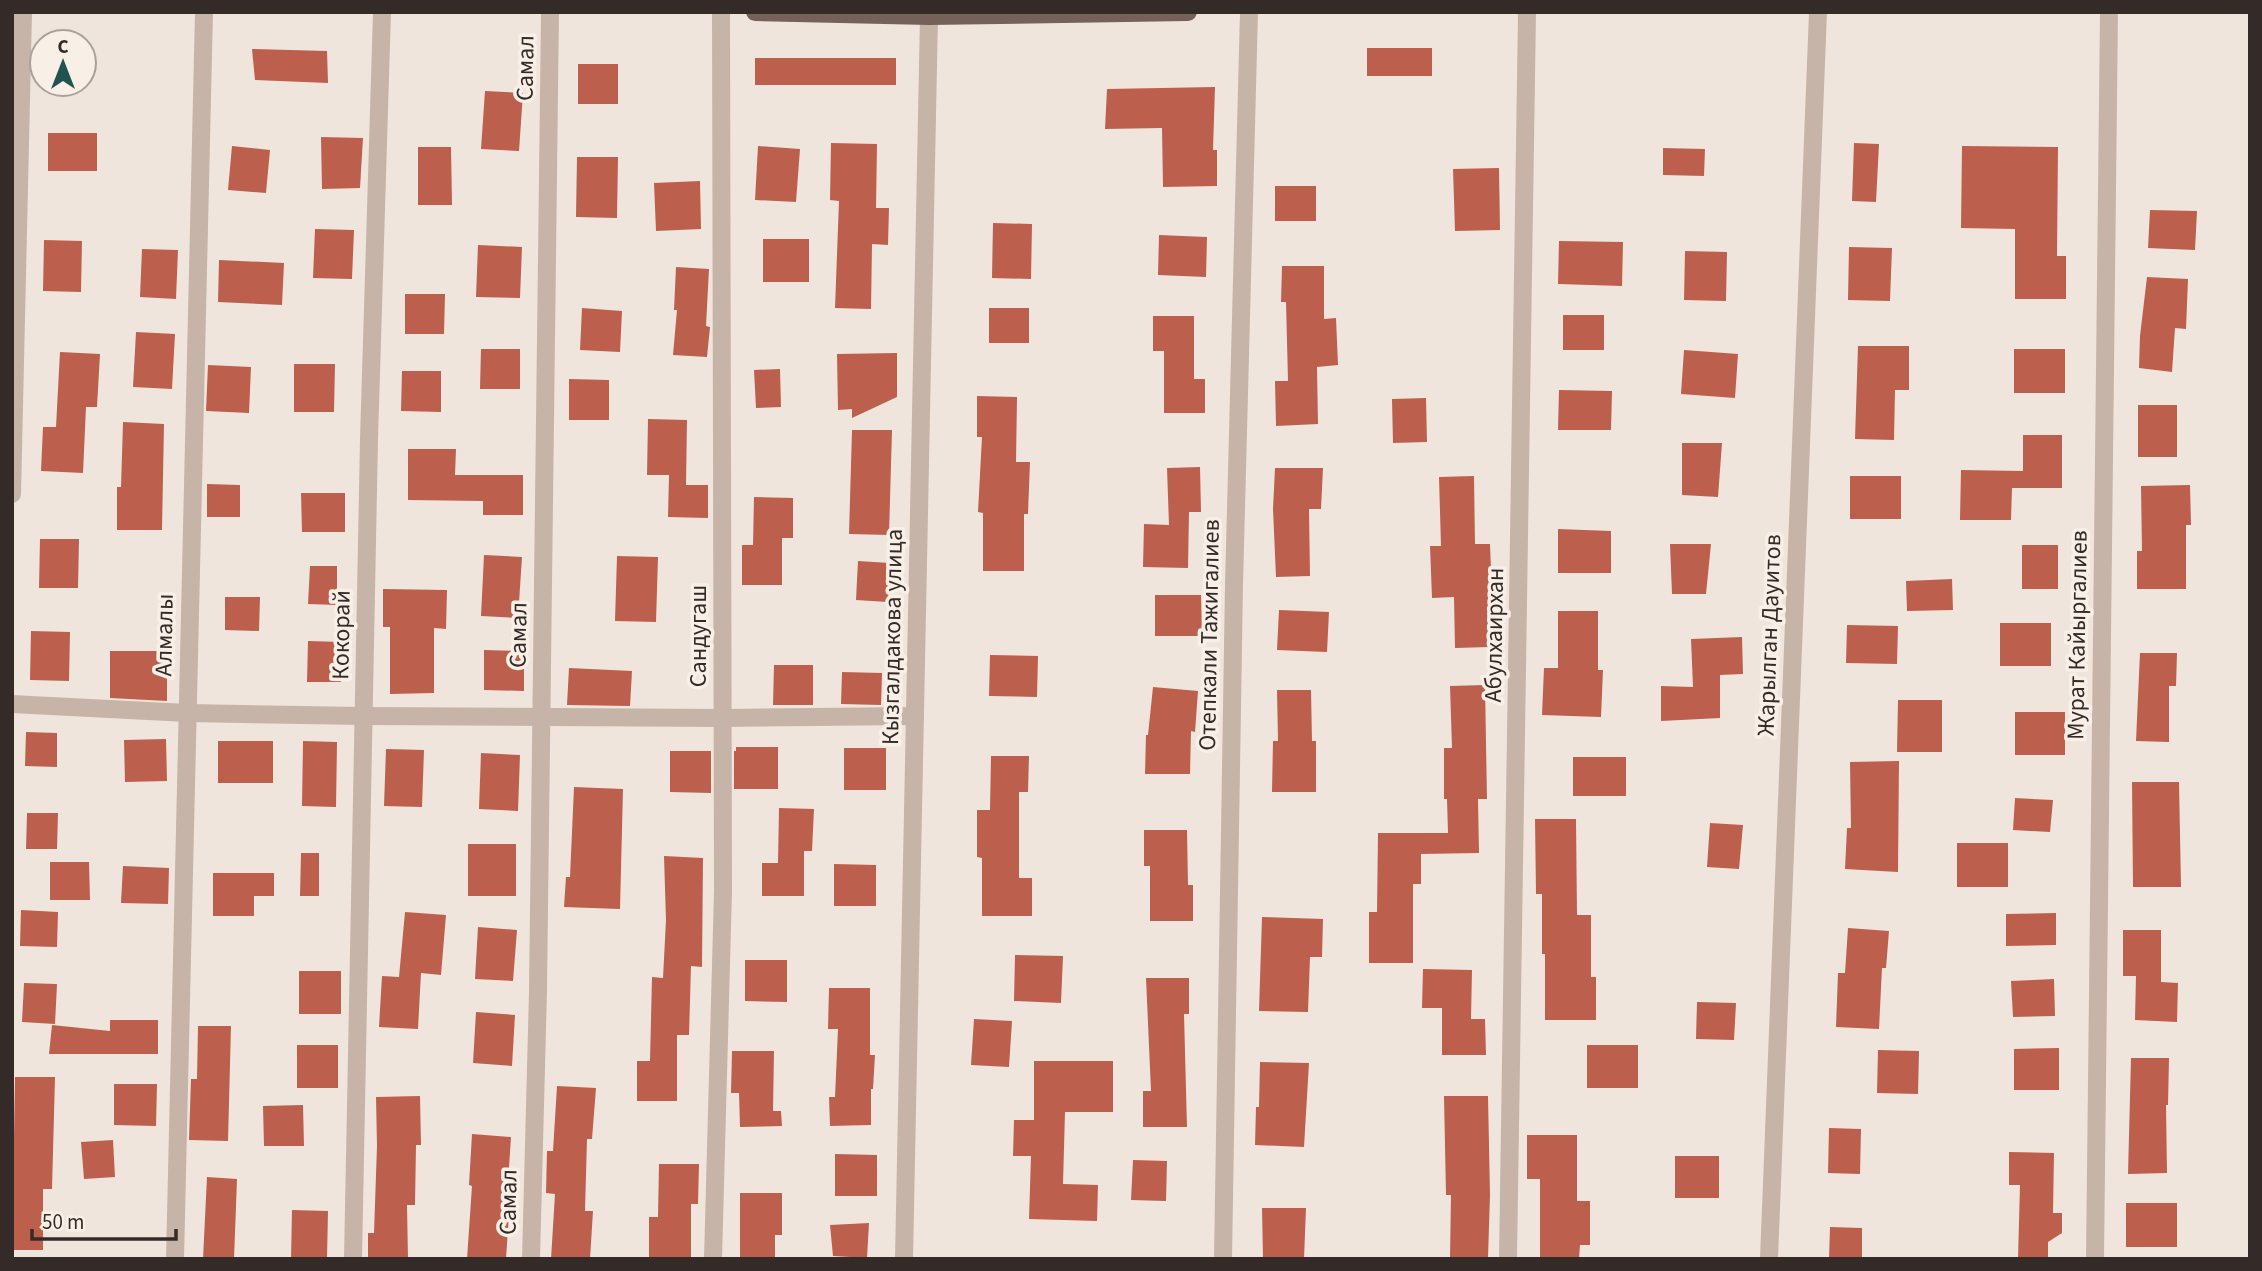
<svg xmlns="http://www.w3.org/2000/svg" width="2262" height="1271" font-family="'Source Sans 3',sans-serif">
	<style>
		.building { fill: #bd5f4d }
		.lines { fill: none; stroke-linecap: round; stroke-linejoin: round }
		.minor { stroke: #c7b4a8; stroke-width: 18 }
		.major { stroke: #75615a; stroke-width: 18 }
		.labels { text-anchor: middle; stroke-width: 7; stroke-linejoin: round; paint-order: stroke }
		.street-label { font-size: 24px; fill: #342b28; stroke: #f8efe7 }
	</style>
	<rect width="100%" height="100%" fill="#f0e5dc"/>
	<g class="building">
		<rect x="1367" y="48" width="65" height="28"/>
		<path d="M 252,49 L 327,51 L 328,83 L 255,80 Z"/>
		<rect x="755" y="58" width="141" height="27"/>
		<rect x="578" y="64" width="40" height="40"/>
		<path d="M 1215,87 L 1213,150 L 1217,150 L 1217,186 L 1163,187 L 1162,128 L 1105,129 L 1107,89 Z"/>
		<path d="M 485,91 L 523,93 L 519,151 L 481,149 Z"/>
		<rect x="48" y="133" width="49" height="38"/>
		<path d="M 321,137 L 363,138 L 360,188 L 322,189 Z"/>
		<path d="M 831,143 L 877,144 L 876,208 L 889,208 L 888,245 L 872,244 L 871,309 L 835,308 L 839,201 L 830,200 Z"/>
		<path d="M 1854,143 L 1879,144 L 1876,202 L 1852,201 Z"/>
		<path d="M 232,146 L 270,150 L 266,193 L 228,190 Z"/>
		<path d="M 758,146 L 800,149 L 796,202 L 755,200 Z"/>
		<path d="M 1962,146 L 2058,147 L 2057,256 L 2066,256 L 2066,299 L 2015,299 L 2015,229 L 1961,228 Z"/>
		<path d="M 418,147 L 451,147 L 452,205 L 418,205 Z"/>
		<path d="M 1663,148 L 1705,149 L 1704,176 L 1663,175 Z"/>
		<path d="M 577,157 L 618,157 L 617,218 L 576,217 Z"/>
		<path d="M 1499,168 L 1500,230 L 1455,231 L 1453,169 Z"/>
		<path d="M 700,181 L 701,229 L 656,231 L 654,183 Z"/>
		<rect x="1275" y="186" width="41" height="35"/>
		<path d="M 2150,210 L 2197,211 L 2195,250 L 2148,248 Z"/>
		<path d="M 993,223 L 1032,224 L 1031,279 L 992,278 Z"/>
		<path d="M 315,229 L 354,230 L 352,279 L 313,278 Z"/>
		<path d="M 1159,235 L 1207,237 L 1206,277 L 1158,275 Z"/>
		<rect x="763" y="239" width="46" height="43"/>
		<path d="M 44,240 L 82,241 L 81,292 L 43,291 Z"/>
		<path d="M 1559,241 L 1623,242 L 1622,286 L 1558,284 Z"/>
		<path d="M 478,245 L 522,247 L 520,298 L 476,297 Z"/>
		<path d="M 1849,247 L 1892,248 L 1890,301 L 1848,300 Z"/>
		<path d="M 142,249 L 178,250 L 176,299 L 140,297 Z"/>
		<path d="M 1685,251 L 1727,252 L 1726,301 L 1684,300 Z"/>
		<path d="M 219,260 L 284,263 L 282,305 L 218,302 Z"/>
		<path d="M 1282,266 L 1324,266 L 1324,319 L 1336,318 L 1338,365 L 1317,367 L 1318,424 L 1276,426 L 1275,381 L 1288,381 L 1286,302 L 1281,302 Z"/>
		<path d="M 676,267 L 709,269 L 706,326 L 710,327 L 707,357 L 673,355 L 677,310 L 674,310 Z"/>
		<path d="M 2147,277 L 2188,279 L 2186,329 L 2175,328 L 2172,372 L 2139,368 L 2140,336 Z"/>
		<path d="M 405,294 L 445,294 L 444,334 L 405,334 Z"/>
		<path d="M 582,308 L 622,311 L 620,352 L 580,350 Z"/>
		<rect x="989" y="308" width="40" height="35"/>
		<rect x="1563" y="315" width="41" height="35"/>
		<path d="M 1153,316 L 1194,316 L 1194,379 L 1205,379 L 1205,413 L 1164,413 L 1164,351 L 1153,351 Z"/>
		<path d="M 136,332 L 175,334 L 172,389 L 133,387 Z"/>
		<path d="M 1858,346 L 1909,346 L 1909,390 L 1895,390 L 1894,440 L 1855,439 Z"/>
		<path d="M 481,349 L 520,349 L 520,389 L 480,389 Z"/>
		<rect x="2014" y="349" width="51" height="44"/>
		<path d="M 1684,350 L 1738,354 L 1735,398 L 1681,394 Z"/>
		<path d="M 60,352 L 100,354 L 97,407 L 86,407 L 83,473 L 41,471 L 43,427 L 56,427 Z"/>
		<path d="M 897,353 L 897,397 L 852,418 L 852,409 L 838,410 L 837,354 Z"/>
		<path d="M 294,364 L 335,364 L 334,412 L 294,412 Z"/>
		<path d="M 208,365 L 251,367 L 249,413 L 206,411 Z"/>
		<path d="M 780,369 L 781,407 L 756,408 L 754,370 Z"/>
		<path d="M 402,371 L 441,371 L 441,412 L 401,411 Z"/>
		<path d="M 569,379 L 609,380 L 609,420 L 569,420 Z"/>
		<path d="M 1559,390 L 1612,391 L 1611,430 L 1558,430 Z"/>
		<path d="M 977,396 L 1017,397 L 1016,462 L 1030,462 L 1028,514 L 1024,514 L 1024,571 L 983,571 L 983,513 L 978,512 L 982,437 L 977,437 Z"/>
		<path d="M 1426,398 L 1427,442 L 1393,443 L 1392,399 Z"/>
		<rect x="2138" y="405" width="39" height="52"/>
		<path d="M 648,419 L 687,420 L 686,485 L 708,485 L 708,518 L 668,517 L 669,475 L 647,475 Z"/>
		<path d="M 123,422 L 164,424 L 162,530 L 117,530 L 117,487 L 121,487 Z"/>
		<path d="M 852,430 L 892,430 L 889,535 L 849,534 Z"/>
		<path d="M 2023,435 L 2062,435 L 2062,488 L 2012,488 L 2011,520 L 1960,520 L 1961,470 L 2023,471 Z"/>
		<path d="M 1682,443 L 1722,443 L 1718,497 L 1682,495 Z"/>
		<path d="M 408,449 L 456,449 L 455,475 L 523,475 L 523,515 L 483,515 L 483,501 L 408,500 Z"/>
		<path d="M 1200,467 L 1201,512 L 1189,512 L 1188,568 L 1143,567 L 1144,524 L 1169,525 L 1167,468 Z"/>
		<path d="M 1275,468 L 1323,468 L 1321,509 L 1309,509 L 1310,576 L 1276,577 L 1273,509 Z"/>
		<path d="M 1474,476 L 1475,544 L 1490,544 L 1492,596 L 1488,596 L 1489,647 L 1455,648 L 1454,597 L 1432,598 L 1430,546 L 1441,546 L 1439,477 Z"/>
		<rect x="1850" y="476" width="51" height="43"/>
		<path d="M 207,484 L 240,485 L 240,517 L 207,517 Z"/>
		<path d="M 2190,485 L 2191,525 L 2186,525 L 2186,589 L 2137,589 L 2137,551 L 2142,551 L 2141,486 Z"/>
		<path d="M 301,493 L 345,493 L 345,532 L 302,532 Z"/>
		<path d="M 754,497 L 793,498 L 793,538 L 782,538 L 782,585 L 742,585 L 742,545 L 753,545 Z"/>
		<path d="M 1558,529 L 1611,531 L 1611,573 L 1558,573 Z"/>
		<path d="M 40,539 L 79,539 L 78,588 L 39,588 Z"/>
		<path d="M 1670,544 L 1711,544 L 1706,594 L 1672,594 Z"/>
		<rect x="2022" y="545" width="36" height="44"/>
		<path d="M 484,555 L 522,557 L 518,618 L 481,616 Z"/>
		<path d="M 617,556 L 658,557 L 656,622 L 615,621 Z"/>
		<path d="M 858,561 L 890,563 L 888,602 L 856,600 Z"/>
		<path d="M 310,566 L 337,566 L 337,605 L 308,604 Z"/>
		<path d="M 1952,579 L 1953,610 L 1907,611 L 1906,581 Z"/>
		<path d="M 383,589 L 447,590 L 446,629 L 434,628 L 434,693 L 390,694 L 390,627 L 383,627 Z"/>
		<path d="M 1155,595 L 1201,595 L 1202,636 L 1155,636 Z"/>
		<path d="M 225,597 L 260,597 L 259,631 L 225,630 Z"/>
		<path d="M 1279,610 L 1329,612 L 1327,652 L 1277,650 Z"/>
		<path d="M 1558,611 L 1598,611 L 1598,670 L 1603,670 L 1601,717 L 1542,715 L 1544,668 L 1558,668 Z"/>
		<rect x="2000" y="623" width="51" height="43"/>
		<path d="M 1847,625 L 1898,626 L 1897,664 L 1846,663 Z"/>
		<path d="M 31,631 L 70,632 L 69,681 L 30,680 Z"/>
		<path d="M 1742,637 L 1743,674 L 1720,675 L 1720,718 L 1661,721 L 1661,686 L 1693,687 L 1691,639 Z"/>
		<path d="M 308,641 L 342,642 L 341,682 L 307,682 Z"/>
		<path d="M 484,650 L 524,651 L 524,691 L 484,690 Z"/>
		<path d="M 110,651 L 167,651 L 167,701 L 110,698 Z"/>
		<path d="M 2140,653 L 2177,653 L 2176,686 L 2169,686 L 2169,742 L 2136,741 Z"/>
		<path d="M 990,655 L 1038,656 L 1037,697 L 989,696 Z"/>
		<path d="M 774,665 L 813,665 L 813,705 L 773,705 Z"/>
		<path d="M 569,668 L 632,671 L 630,706 L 567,705 Z"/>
		<path d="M 842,672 L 882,673 L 881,705 L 841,704 Z"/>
		<path d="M 1485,685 L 1487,799 L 1478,799 L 1479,853 L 1421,854 L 1421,884 L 1413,884 L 1413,963 L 1369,963 L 1369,912 L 1377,912 L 1378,833 L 1448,833 L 1447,799 L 1444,799 L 1444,748 L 1452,748 L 1450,686 Z"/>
		<path d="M 1153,687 L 1198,691 L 1195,732 L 1191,731 L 1190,774 L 1145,774 L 1146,735 L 1148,735 Z"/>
		<path d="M 1277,690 L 1311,690 L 1312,741 L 1316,741 L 1316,792 L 1272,792 L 1273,741 L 1278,741 Z"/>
		<path d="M 1898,700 L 1942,700 L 1942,752 L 1897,752 Z"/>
		<rect x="2015" y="712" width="50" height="43"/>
		<path d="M 26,732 L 57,733 L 57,767 L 25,766 Z"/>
		<path d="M 166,739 L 167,781 L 125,782 L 124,740 Z"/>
		<rect x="218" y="741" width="55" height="42"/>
		<path d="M 303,741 L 337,742 L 336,807 L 302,806 Z"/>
		<path d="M 736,747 L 778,747 L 778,789 L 734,789 L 734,751 L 736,751 Z"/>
		<rect x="844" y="748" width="42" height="42"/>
		<path d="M 386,749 L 424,750 L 422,807 L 384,806 Z"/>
		<path d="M 670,751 L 711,751 L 711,793 L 670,792 Z"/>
		<path d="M 481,753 L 520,755 L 518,811 L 479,809 Z"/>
		<path d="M 991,756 L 1029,756 L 1028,792 L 1019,792 L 1019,878 L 1032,878 L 1032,916 L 982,916 L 982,858 L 977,857 L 977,810 L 990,810 Z"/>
		<rect x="1573" y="757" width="53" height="39"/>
		<path d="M 1899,761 L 1898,872 L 1845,869 L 1847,828 L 1851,828 L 1850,762 Z"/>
		<path d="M 2132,782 L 2179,782 L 2181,887 L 2133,887 Z"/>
		<path d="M 574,787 L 623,789 L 620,909 L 564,907 L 566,877 L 570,877 Z"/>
		<path d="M 2015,798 L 2053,800 L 2050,832 L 2013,830 Z"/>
		<path d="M 779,808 L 814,809 L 812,851 L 804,851 L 804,896 L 762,896 L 762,863 L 778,863 Z"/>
		<path d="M 27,813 L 58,813 L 57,849 L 26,849 Z"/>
		<path d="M 1535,819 L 1576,819 L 1577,915 L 1591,915 L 1591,977 L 1596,977 L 1596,1020 L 1545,1020 L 1545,954 L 1542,954 L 1542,894 L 1536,894 Z"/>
		<path d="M 1710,823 L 1743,825 L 1739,869 L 1707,867 Z"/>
		<path d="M 1144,830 L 1187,830 L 1188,885 L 1193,885 L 1193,921 L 1150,921 L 1150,866 L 1144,866 Z"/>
		<rect x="1957" y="843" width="51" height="44"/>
		<rect x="468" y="844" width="48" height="52"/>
		<path d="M 301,853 L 319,853 L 319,896 L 300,896 Z"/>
		<path d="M 664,856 L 703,858 L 702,967 L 691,966 L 689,1035 L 677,1035 L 677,1101 L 637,1101 L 637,1061 L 650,1061 L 652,977 L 663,978 L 666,920 Z"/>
		<path d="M 50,862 L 89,862 L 90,900 L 50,900 Z"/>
		<path d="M 834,864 L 876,865 L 876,906 L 834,906 Z"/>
		<path d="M 123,866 L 169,868 L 168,904 L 121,903 Z"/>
		<path d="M 213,873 L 274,873 L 274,896 L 254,896 L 254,916 L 213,916 Z"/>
		<path d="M 21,910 L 58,912 L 57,947 L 20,946 Z"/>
		<path d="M 405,912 L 446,915 L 441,975 L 421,973 L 418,1029 L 379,1027 L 382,976 L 399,977 Z"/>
		<path d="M 2056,913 L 2056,945 L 2006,946 L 2006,914 Z"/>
		<path d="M 1262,917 L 1323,919 L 1322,957 L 1310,957 L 1308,1012 L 1259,1011 Z"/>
		<path d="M 478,927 L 517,930 L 513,981 L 475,979 Z"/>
		<path d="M 1848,928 L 1889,931 L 1886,968 L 1882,968 L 1879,1029 L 1836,1027 L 1838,973 L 1845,973 Z"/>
		<path d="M 2123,930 L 2161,930 L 2161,982 L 2178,983 L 2177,1022 L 2135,1020 L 2136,976 L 2123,976 Z"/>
		<path d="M 1015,955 L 1063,956 L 1061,1003 L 1014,1001 Z"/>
		<path d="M 745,960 L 787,960 L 787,1002 L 745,1001 Z"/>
		<path d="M 1423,969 L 1472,970 L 1471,1019 L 1485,1019 L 1486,1055 L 1442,1055 L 1442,1008 L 1422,1008 Z"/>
		<rect x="299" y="971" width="42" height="43"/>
		<path d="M 1146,978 L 1189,978 L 1189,1014 L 1184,1014 L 1187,1127 L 1143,1127 L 1143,1091 L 1151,1091 Z"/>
		<path d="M 2054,979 L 2055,1016 L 2013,1017 L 2011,981 Z"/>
		<path d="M 24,983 L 57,984 L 55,1024 L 22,1022 Z"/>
		<path d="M 829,988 L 870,988 L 870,1055 L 875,1055 L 873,1089 L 871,1089 L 871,1125 L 830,1126 L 829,1097 L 835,1097 L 838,1029 L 828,1029 Z"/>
		<path d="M 1697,1002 L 1736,1003 L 1734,1040 L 1696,1039 Z"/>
		<path d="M 476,1012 L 515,1015 L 512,1066 L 473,1063 Z"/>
		<path d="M 974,1019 L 1012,1021 L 1009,1067 L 971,1065 Z"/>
		<path d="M 110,1020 L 158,1020 L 158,1054 L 49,1054 L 52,1025 L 110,1031 Z"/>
		<path d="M 198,1026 L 231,1026 L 228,1141 L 189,1140 L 191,1079 L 197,1079 Z"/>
		<rect x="297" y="1045" width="41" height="43"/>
		<rect x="1587" y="1045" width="51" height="43"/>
		<path d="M 2059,1048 L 2059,1090 L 2014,1090 L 2014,1049 Z"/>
		<path d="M 1878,1050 L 1919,1051 L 1918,1094 L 1877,1093 Z"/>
		<path d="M 732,1051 L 774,1051 L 773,1111 L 781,1111 L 782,1126 L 740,1127 L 739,1093 L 731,1093 Z"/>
		<path d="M 2131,1058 L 2169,1058 L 2168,1105 L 2166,1105 L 2167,1173 L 2128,1174 Z"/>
		<path d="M 1034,1061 L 1113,1061 L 1113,1112 L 1065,1112 L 1063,1184 L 1098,1185 L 1097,1221 L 1029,1219 L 1031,1156 L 1013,1156 L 1014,1120 L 1034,1120 Z"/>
		<path d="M 1260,1062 L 1309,1063 L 1304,1147 L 1255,1145 L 1256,1107 L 1259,1107 Z"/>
		<path d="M 15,1077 L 55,1077 L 52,1189 L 43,1189 L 43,1250 L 12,1250 Z"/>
		<path d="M 114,1084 L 157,1084 L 156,1126 L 114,1125 Z"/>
		<path d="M 557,1086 L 596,1088 L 592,1139 L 587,1139 L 585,1211 L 593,1211 L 590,1259 L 551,1259 L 555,1194 L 546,1193 L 547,1151 L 553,1151 Z"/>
		<path d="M 420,1096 L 421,1145 L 416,1145 L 415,1205 L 407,1205 L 408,1259 L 368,1259 L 368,1233 L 374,1233 L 377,1146 L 376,1097 Z"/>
		<path d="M 1444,1096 L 1488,1096 L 1490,1195 L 1488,1258 L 1450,1258 L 1451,1195 L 1446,1195 Z"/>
		<path d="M 303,1105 L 304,1146 L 264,1146 L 263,1106 Z"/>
		<path d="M 1829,1128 L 1861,1129 L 1860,1174 L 1828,1173 Z"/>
		<path d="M 472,1134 L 511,1137 L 506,1213 L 509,1213 L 506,1259 L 467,1259 L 472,1186 L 469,1185 Z"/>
		<path d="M 1527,1135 L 1577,1135 L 1577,1201 L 1590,1201 L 1590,1245 L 1580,1245 L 1579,1259 L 1540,1259 L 1540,1179 L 1527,1179 Z"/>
		<path d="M 113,1140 L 115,1177 L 84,1179 L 81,1142 Z"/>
		<path d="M 2009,1152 L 2054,1153 L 2053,1213 L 2062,1213 L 2062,1233 L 2048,1242 L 2048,1259 L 2018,1259 L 2020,1185 L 2009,1185 Z"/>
		<path d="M 835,1154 L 877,1155 L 877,1196 L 835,1196 Z"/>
		<rect x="1675" y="1156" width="44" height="42"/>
		<path d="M 1133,1160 L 1167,1161 L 1166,1201 L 1131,1200 Z"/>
		<path d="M 659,1164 L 699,1164 L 698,1204 L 691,1204 L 691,1259 L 649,1259 L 649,1217 L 658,1217 Z"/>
		<path d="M 207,1177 L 237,1179 L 234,1259 L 203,1259 Z"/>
		<path d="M 740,1193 L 782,1193 L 782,1235 L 775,1235 L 775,1259 L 740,1259 Z"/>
		<rect x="2126" y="1203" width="51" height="44"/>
		<path d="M 1262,1208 L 1306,1208 L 1304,1259 L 1263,1259 Z"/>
		<path d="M 292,1210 L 328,1211 L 327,1259 L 291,1259 Z"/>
		<path d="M 869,1223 L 867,1258 L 833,1256 L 830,1225 Z"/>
		<path d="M 1830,1227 L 1862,1228 L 1862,1259 L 1829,1259 Z"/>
	</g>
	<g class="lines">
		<g class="minor">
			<path d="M 12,494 L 23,12"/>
			<path d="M 12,704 L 187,713 L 364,716 L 723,718 L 915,716"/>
			<path d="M 175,1259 L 204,12"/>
			<path d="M 353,1259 L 369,439 L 382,12"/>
			<path d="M 531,1259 L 538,991 L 550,12"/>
			<path d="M 713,1259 L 723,891 L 721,12"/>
			<path d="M 904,1259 L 929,16"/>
			<path d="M 1223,1259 L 1234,585 L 1249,12"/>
			<path d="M 1508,1259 L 1527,12"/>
			<path d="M 1769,1259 L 1818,12"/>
			<path d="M 2095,1259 L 2109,12"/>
		</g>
		<path class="major" d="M 755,12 L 929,16 L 1188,12"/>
	</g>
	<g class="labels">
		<g class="street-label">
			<text transform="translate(525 68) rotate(-89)" y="8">Самал</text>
			<text transform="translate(164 635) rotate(-89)" y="8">Алмалы</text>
			<text transform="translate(341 635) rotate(-89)" y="8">Кокорай</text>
			<text transform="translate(518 635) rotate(-89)" y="8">Самал</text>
			<text transform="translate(1209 635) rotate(-89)" y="8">Отепкали Тажигалиев</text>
			<text transform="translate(1494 635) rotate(-89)" y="8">Абулхаирхан</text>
			<text transform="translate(1769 635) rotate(-88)" y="8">Жарылган Дауитов</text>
			<text transform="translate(2077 635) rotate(-89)" y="8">Мурат Кайыргалиев</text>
			<text transform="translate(698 636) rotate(-90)" y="8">Сандугаш</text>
			<text transform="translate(892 637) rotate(-89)" y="8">Кызгалдакова улица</text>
			<text transform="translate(508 1202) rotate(-89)" y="8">Самал</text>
		</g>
	</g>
	<rect width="2262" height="1271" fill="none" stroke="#342b28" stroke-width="28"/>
	<g transform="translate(63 63)"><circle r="33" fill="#f8efe7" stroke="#aaa19b" stroke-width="2"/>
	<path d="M0-5L12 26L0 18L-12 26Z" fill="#215352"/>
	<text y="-10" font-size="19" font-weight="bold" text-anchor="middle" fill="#342b28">С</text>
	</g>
	<path d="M32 1229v10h144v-10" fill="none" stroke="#342b28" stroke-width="3.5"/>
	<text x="42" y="1229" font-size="21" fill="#342b28" stroke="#f8efe7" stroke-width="5" paint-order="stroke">50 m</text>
</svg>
